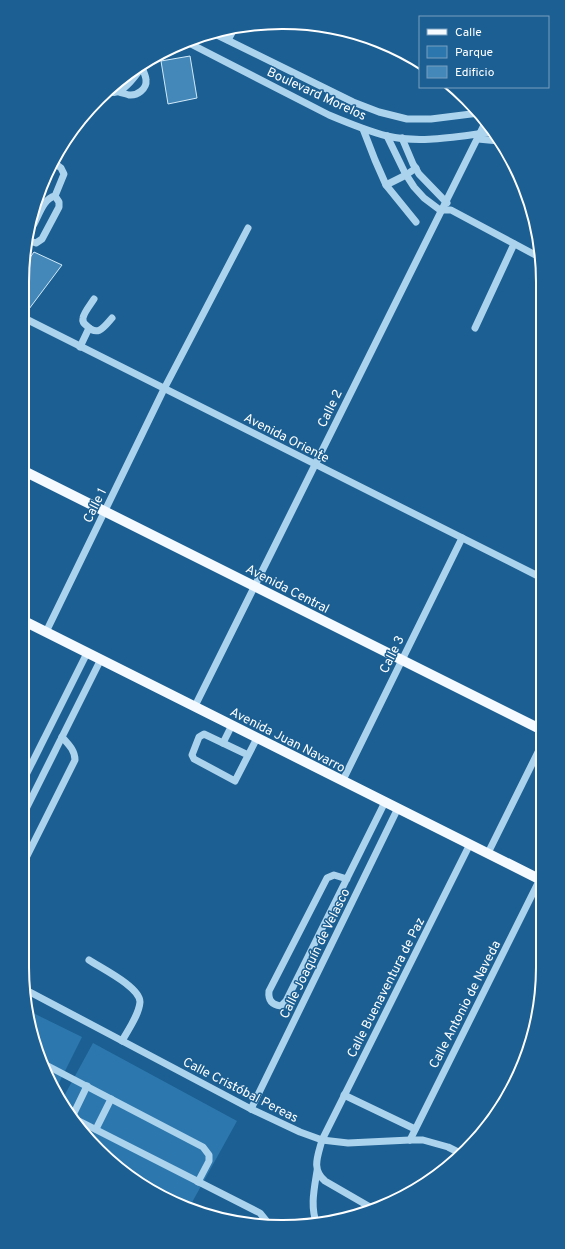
<svg xmlns="http://www.w3.org/2000/svg" width="565" height="1249" font-family="Overpass,sans-serif">
	<style>
		.park { fill: #2c78ae }
		.building { fill: #4488b9; stroke: #d2eafa }
		.lines { fill: none; stroke-linecap: round; stroke-linejoin: round }
		.minor { stroke: #acd3ee; stroke-width: 7 }
		.major { stroke: #f4faff; stroke-width: 10 }
		.labels { text-anchor: middle; stroke-width: 3; stroke-linejoin: round; paint-order: stroke }
		.street-label { font-size: 13px; fill: #fff; stroke: #1c5f92 }
		.rim { fill: none; stroke: #fff; stroke-width: 2 }
	</style>
	<rect width="100%" height="100%" fill="#1c5f92"/>
	<g class="park">
		<path d="M 29,1011 L 82,1037 L 57,1087 L 36,1050 Z"/>
		<path d="M 93,1043 L 237,1121 L 190,1206 L 152,1192 L 87,1138 L 63,1098 Z"/>
	</g>
	<g class="building">
		<path d="M 190,56 L 197,98 L 168,104 L 161,61 Z"/>
		<path d="M 34,252 L 62,265 L 29,309 L 22,303 L 22,282 L 26,263 Z"/>
	</g>
	<g class="lines">
		<g class="minor">
			<path d="M 213,33 L 353,102 L 379,112 L 407,119 L 431,119 L 479,113"/>
			<path d="M 374,39 L 408,57"/>
			<path d="M 228,40 L 235,27"/>
			<path d="M 185,41 L 329,115 C 348,123 367,131 387,136 C 422,144 458,136 494,132"/>
			<path d="M 107,91 C 111,92 115,94 119,91 C 129,87 140,69 147,61"/>
			<path d="M 119,92 C 122,93 126,94 129,95 C 137,96 147,89 146,80 C 146,76 143,71 142,67"/>
			<path d="M 363,129 L 375,160 L 386,185 L 416,222"/>
			<path d="M 387,136 L 405,173 L 414,187 L 424,198 L 440,210 L 451,210 L 541,258"/>
			<path d="M 402,138 L 413,164 L 419,174 L 447,203"/>
			<path d="M 478,139 L 499,141"/>
			<path d="M 386,185 L 406,175 L 416,168"/>
			<path d="M 34,224 C 39,215 44,198 55,196 L 64,174 L 61,168 L 53,162"/>
			<path d="M 30,241 L 36,243 L 42,239 L 59,207 L 59,202 L 55,196"/>
			<path d="M 94,299 C 91,304 84,312 83,318 C 82,322 84,324 87,326 C 98,337 104,327 112,318"/>
			<path d="M 22,317 L 542,578"/>
			<path d="M 475,328 L 514,244"/>
			<path d="M 80,347 L 89,328"/>
			<path d="M 46,632 L 164,389 L 248,228"/>
			<path d="M 195,706 L 486,121"/>
			<path d="M 223,743 L 232,725"/>
			<path d="M 248,755 L 204,734 L 199,737 L 192,755 L 194,759 L 235,781 L 257,738"/>
			<path d="M 343,780 L 462,538"/>
			<path d="M 22,783 L 87,653"/>
			<path d="M 22,817 L 101,659"/>
			<path d="M 488,853 L 542,744"/>
			<path d="M 22,866 L 75,760 C 75,750 68,744 62,737"/>
			<path d="M 347,879 L 334,875 L 327,878 L 269,991 C 268,1000 272,1005 281,1006 L 286,1001 C 319,934 352,868 385,802"/>
			<path d="M 89,960 C 101,968 140,987 140,1002 C 139,1015 128,1030 122,1041"/>
			<path d="M 26,990 L 251,1109 L 300,1132 L 322,1140 L 348,1143 L 410,1140 L 423,1140 L 448,1147 L 460,1153"/>
			<path d="M 44,1064 L 203,1147 L 209,1155 L 209,1161 L 198,1182"/>
			<path d="M 344,1095 L 415,1129"/>
			<path d="M 251,1109 L 398,808"/>
			<path d="M 73,1115 L 87,1086"/>
			<path d="M 75,1119 L 260,1213 L 268,1223"/>
			<path d="M 96,1129 L 111,1099"/>
			<path d="M 410,1140 L 540,879"/>
			<path d="M 317,1171 C 314,1190 310,1207 317,1225"/>
			<path d="M 370,1207 L 325,1181 C 311,1169 318,1156 322,1140 L 470,844"/>
		</g>
		<g class="major">
			<path d="M 22,470 L 542,730"/>
			<path d="M 22,620 L 543,881"/>
		</g>
	</g>
	<g class="labels">
		<g class="street-label">
			<text transform="translate(317 93) rotate(25)" y="5">Boulevard Morelos</text>
			<text transform="translate(329 408) rotate(-64)" y="5">Calle 2</text>
			<text transform="translate(287 437) rotate(27)" y="5">Avenida Oriente</text>
			<text transform="translate(94 505) rotate(-64)" y="5">Calle 1</text>
			<text transform="translate(288 588) rotate(27)" y="5">Avenida Central</text>
			<text transform="translate(391 654) rotate(-64)" y="5">Calle 3</text>
			<text transform="translate(288 739) rotate(27)" y="5">Avenida Juan Navarro</text>
			<text transform="translate(314 953) rotate(-64)" y="5">Calle Joaquín de Velasco</text>
			<text transform="translate(385 987) rotate(-63)" y="5">Calle Buenaventura de Paz</text>
			<text transform="translate(464 1004) rotate(-63)" y="5">Calle Antonio de Naveda</text>
			<text transform="translate(241 1089) rotate(27)" y="5">Calle Cristóbal Pereas</text>
		</g>
	</g>
	<path d="M0 0H565V1249H0ZM282 29H283A253 253 0 0 1 536 282V967A253 253 0 0 1 283 1220H282A253 253 0 0 1 29 967V282A253 253 0 0 1 282 29Z" fill="#1c5f92" fill-rule="evenodd"/>
	<path class="rim" d="M282 29H283A253 253 0 0 1 536 282V967A253 253 0 0 1 283 1220H282A253 253 0 0 1 29 967V282A253 253 0 0 1 282 29Z"/>
	<rect x="419" y="16" width="130" height="72" fill="#1c5f92" stroke="#779fbe"/>
	<rect x="427" y="29" width="20" height="6" fill="#f4faff" stroke="#779fbe"/>
	<text x="455" y="36" font-size="12" fill="#ffffff">Calle</text>
	<rect x="427" y="46" width="20" height="12" fill="#2c78ae" stroke="#779fbe"/>
	<text x="455" y="56" font-size="12" fill="#ffffff">Parque</text>
	<rect x="427" y="66" width="20" height="12" fill="#4488b9" stroke="#779fbe"/>
	<text x="455" y="76" font-size="12" fill="#ffffff">Edificio</text>
</svg>
